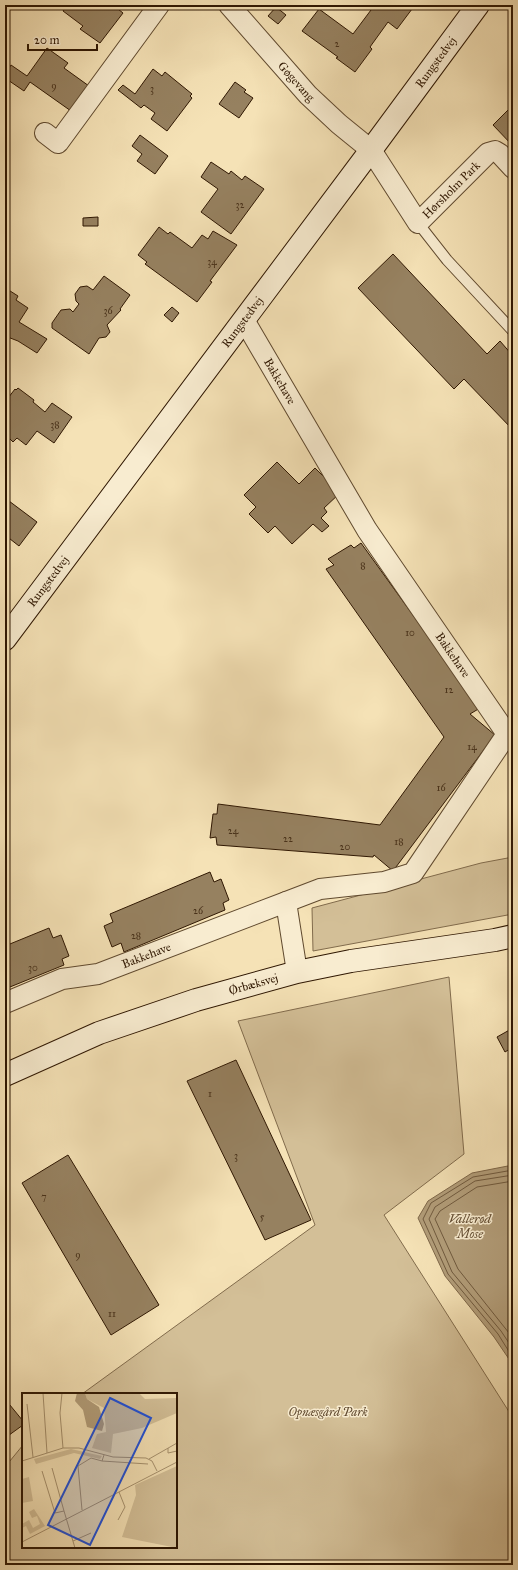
<svg xmlns="http://www.w3.org/2000/svg" width="518" height="1570" font-family="'IM FELL Great Primer',serif">
	<style>
		.green { fill: #d3bf97; stroke: #816b4c }
		.water { fill: #b29d79; stroke: #7e6749 }
		.lines { fill: none; stroke-linecap: round; stroke-linejoin: round }
		.shore { stroke: #705a3e; stroke-width: 1 }
		.building { fill: #968160; stroke: #2f1702 }
		.lane-casing { stroke: #604a2f; stroke-width: 12 }
		.street-casing { stroke: #604a2f; stroke-width: 22 }
		.secondary-casing { stroke: #2f1702; stroke-width: 24 }
		.lane { stroke: #f8ecd0; stroke-width: 10 }
		.street { stroke: #f8ecd0; stroke-width: 20 }
		.secondary { stroke: #f8ecd0; stroke-width: 22 }
		.labels { text-anchor: middle; stroke-width: 3; stroke-linejoin: round; paint-order: stroke }
		.number-label { font-size: 10px; fill: #49321a }
		.street-label { font-size: 12px; fill: #2f1702; stroke: #f8ecd0 }
		.park-label { font-size: 12px; font-style: italic; fill: #60492f; stroke: #f8ecd0 }
		.water-label { font-size: 13px; font-style: italic; fill: #634d32; stroke: #f8ecd0 }
		.inset-road { fill: none; stroke: #a6916e; stroke-width: 1 }
		.view { fill: #1d4ed8; fill-opacity: 0.15; stroke: #1d4ed8; stroke-width: 2 }
		.inset-edge { fill: none; stroke: #2f1702; stroke-width: 2 }
	</style>
	<rect width="100%" height="100%" fill="#f5e2b6"/>
	<filter id="stains"><feTurbulence type="fractalNoise" baseFrequency=".005" numOctaves="4"/><feColorMatrix values="0 0 0 0 .2 0 0 0 0 .09 0 0 0 0 .02 0 0 0 .5 -.17"/></filter>
	<radialGradient id="worn" r=".72"><stop offset=".6" stop-color="#630" stop-opacity="0"/><stop offset="1" stop-color="#630" stop-opacity=".3"/></radialGradient>
	<g class="green">
		<path d="M 513,857 L 513,914 L 313,951 L 312,908 L 481,863 Z"/>
		<path d="M 449,977 L 464,1154 L 384,1215 L 513,1418 L 513,1565 L 5,1565 L 5,1467 L 23,1445 L 23,1547 L 176,1547 L 176,1394 L 82,1394 L 315,1225 L 238,1021 Z"/>
	</g>
	<path class="water" d="M 513,1165 L 513,1365 L 494,1337 L 445,1276 L 418,1218 L 428,1201 L 472,1173 Z"/>
	<g class="lines">
		<g class="shore">
			<path d="M 513,1170 L 473,1177 L 431,1203 L 423,1219 L 448,1274 L 498,1334 L 513,1358"/>
			<path d="M 513,1175 L 475,1181 L 435,1207 L 429,1219 L 452,1272 L 501,1331 L 513,1349"/>
			<path d="M 513,1181 L 477,1187 L 440,1211 L 435,1219 L 458,1269 L 513,1338"/>
		</g>
	</g>
	<g class="building">
		<path d="M 67,5 L 113,5 L 123,13 L 100,43 L 80,29 L 83,26 L 63,11 Z"/>
		<path d="M 369,5 L 415,5 L 397,29 L 388,22 L 370,47 L 372,49 L 355,72 L 336,58 L 338,57 L 302,31 L 319,9 L 353,34 L 371,10 L 367,7 Z"/>
		<path d="M 276,7 L 286,15 L 278,24 L 268,16 Z"/>
		<path d="M 47,48 L 68,63 L 64,68 L 89,86 L 71,111 L 30,82 L 24,91 L 5,78 L 5,74 L 11,65 L 27,76 Z"/>
		<path d="M 153,69 L 162,76 L 165,72 L 192,94 L 190,96 L 192,98 L 167,131 L 151,119 L 155,113 L 144,105 L 141,108 L 118,90 L 123,85 L 135,94 Z"/>
		<path d="M 235,82 L 246,90 L 244,92 L 253,98 L 239,118 L 219,104 Z"/>
		<path d="M 513,105 L 513,146 L 493,125 Z"/>
		<path d="M 140,135 L 168,156 L 155,174 L 137,161 L 142,154 L 132,146 Z"/>
		<path d="M 211,162 L 229,174 L 231,171 L 242,180 L 245,176 L 264,189 L 231,234 L 201,212 L 218,189 L 201,177 Z"/>
		<path d="M 98,217 L 98,226 L 83,226 L 83,218 Z"/>
		<path d="M 159,227 L 168,234 L 170,232 L 192,248 L 202,235 L 208,239 L 213,231 L 237,245 L 210,281 L 212,282 L 197,302 L 145,264 L 147,262 L 138,255 Z"/>
		<path d="M 393,254 L 487,354 L 500,341 L 513,356 L 513,430 L 464,379 L 454,389 L 358,288 Z"/>
		<path d="M 104,276 L 130,295 L 120,309 L 121,310 L 107,325 L 110,332 L 106,337 L 99,338 L 89,354 L 52,328 L 52,323 L 61,310 L 70,309 L 73,312 L 79,304 L 76,301 L 75,294 L 80,287 L 87,286 L 93,290 Z"/>
		<path d="M 7,289 L 18,296 L 16,300 L 28,308 L 19,322 L 47,339 L 37,353 L 18,341 L 5,336 L 5,292 Z"/>
		<path d="M 172,307 L 179,313 L 172,322 L 164,315 Z"/>
		<path d="M 18,388 L 34,400 L 33,402 L 45,412 L 52,403 L 72,417 L 54,443 L 37,431 L 26,445 L 17,438 L 13,442 L 9,438 L 6,442 L 5,441 L 5,402 L 15,389 L 16,390 Z"/>
		<path d="M 277,462 L 299,484 L 315,468 L 340,493 L 324,508 L 327,512 L 321,518 L 329,526 L 322,532 L 313,524 L 292,544 L 275,526 L 268,533 L 249,514 L 256,507 L 244,495 Z"/>
		<path d="M 5,498 L 37,522 L 19,546 L 5,535 Z"/>
		<path d="M 361,543 L 480,708 L 470,714 L 495,735 L 393,871 L 374,855 L 373,857 L 217,845 L 216,837 L 210,838 L 213,814 L 217,814 L 218,804 L 380,825 L 444,737 L 326,569 L 334,565 L 328,559 L 351,545 L 354,548 Z"/>
		<path d="M 210,872 L 214,882 L 221,879 L 229,900 L 223,903 L 225,910 L 124,952 L 121,943 L 112,947 L 104,926 L 113,922 L 110,914 Z"/>
		<path d="M 49,928 L 53,938 L 61,935 L 69,956 L 62,959 L 64,965 L 5,989 L 5,946 Z"/>
		<path d="M 513,1028 L 513,1047 L 505,1052 L 497,1037 Z"/>
		<path d="M 236,1060 L 311,1220 L 265,1240 L 187,1081 Z"/>
		<path d="M 68,1155 L 159,1305 L 111,1335 L 22,1183 Z"/>
		<path d="M 5,1399 L 23,1421 L 23,1425 L 5,1438 Z"/>
	</g>
	<g class="lines">
		<defs>
			<path id="lane" d="M 418,223 L 447,260 L 513,331"/>
			<g id="street">
				<path id="s1" d="M 229,5 L 308,95 L 339,124 L 371,150 L 418,223 L 488,153 L 495,151 L 500,154 L 513,168"/>
				<path d="M 45,133 L 58,143 L 159,5"/>
				<path id="s2" d="M 244,320 L 367,530 L 507,734 L 413,873 L 384,882 L 320,889 L 286,902"/>
				<path id="s3" d="M 5,1003 L 62,979 L 98,974 L 286,902 L 297,972"/>
			</g>
			<g id="secondary">
				<path id="s4" d="M 5,639 L 371,150 L 478,5"/>
				<path id="s5" d="M 5,1075 L 99,1033 L 196,1000 L 297,972 L 351,961 L 495,940 L 513,936"/>
			</g>
		</defs>
		<use href="#lane" class="lane-casing"/>
		<use href="#street" class="street-casing"/>
		<use href="#secondary" class="secondary-casing"/>
		<use href="#lane" class="lane"/>
		<use href="#street" class="street"/>
		<use href="#secondary" class="secondary"/>
	</g>
	<g class="labels">
		<g class="number-label">
			<text x="337" y="47">2</text>
			<text x="54" y="89">9</text>
			<text x="152" y="92">3</text>
			<text x="240" y="208">32</text>
			<text x="212" y="265">34</text>
			<text x="108" y="314">36</text>
			<text x="55" y="428">38</text>
			<text x="363" y="569">8</text>
			<text x="410" y="636">10</text>
			<text x="449" y="693">12</text>
			<text x="472" y="750">14</text>
			<text x="441" y="791">16</text>
			<text x="233" y="834">24</text>
			<text x="288" y="842">22</text>
			<text x="399" y="845">18</text>
			<text x="345" y="850">20</text>
			<text x="198" y="914">26</text>
			<text x="136" y="939">28</text>
			<text x="33" y="971">30</text>
			<text x="210" y="1097">1</text>
			<text x="236" y="1159">3</text>
			<text x="44" y="1200">7</text>
			<text x="262" y="1220">5</text>
			<text x="78" y="1258">9</text>
			<text x="112" y="1317">11</text>
		</g>
		<g class="street-label">
			<text dy="4" stroke="none"><textPath href="#s4" startOffset="720">Rungstedvej</textPath></text>
			<text dy="4" stroke="none"><textPath href="#s1" startOffset="102">Gøgevang</textPath></text>
			<text dy="4" stroke="none"><textPath href="#s1" startOffset="337">Hørsholm Park</textPath></text>
			<text dy="4" stroke="none"><textPath href="#s4" startOffset="396">Rungstedvej</textPath></text>
			<text dy="4" stroke="none"><textPath href="#s2" startOffset="71">Bakkehave</textPath></text>
			<text dy="4" stroke="none"><textPath href="#s4" startOffset="72">Rungstedvej</textPath></text>
			<text dy="4" stroke="none"><textPath href="#s2" startOffset="395">Bakkehave</textPath></text>
			<text dy="4" stroke="none"><textPath href="#s3" startOffset="150">Bakkehave</textPath></text>
			<text dy="4" stroke="none"><textPath href="#s5" startOffset="265">Ørbæksvej</textPath></text>
		</g>
		<g class="park-label">
			<text x="328" y="1416">Opnæsgård Park</text>
		</g>
		<g class="water-label">
			<text x="470" y="1223">Vallerød<tspan x="470" dy="15">Mose</tspan></text>
		</g>
	</g>
	<g transform="translate(22 1393)">
		<rect width="155" height="155" fill="#f5e2b6"/>
		<path d="M 63,0 L 117,0 L 123,6 L 155,5 L 155,20 L 120,35 L 91,41 L 89,60 L 70,55 L 75,41 L 84,39 L 82,15 L 65,6 ZM 49,56 L 80,63 L 78,66 L 52,60 L 14,71 L 12,66 ZM 155,73 L 155,155 L 100,144 L 114,102 L 113,92 ZM 7,84 L 11,108 L 0,110 L 0,86 ZM 12,116 L 23,133 L 8,141 L 4,133 L 0,135 L 0,131 L 7,127 L 11,135 L 18,131 L 15,123 L 10,125 L 7,119 Z" fill="#d3bf97"/>
		<path d="M 55,0 L 63,0 L 65,6 L 77,14 L 82,31 L 80,38 L 65,34 L 61,17 L 53,8 Z" fill="#b29d79"/>
		<path class="inset-road" d="M 21,0 L 25,60M 40,0 L 38,20 L 41,55M 5,11 L 11,64M 146,55 L 146,60 L 155,58M 82,62 L 80,68 L 126,71M 127,66 L 155,50M 0,68 L 41,55 L 57,55 L 91,64 L 124,65 L 130,68 L 135,78M 30,75 L 42,118M 20,78 L 33,120 L 42,118 L 53,155M 60,117 L 56,73 L 69,65 L 80,68M 96,127 L 103,114 L 97,99M 51,148 L 69,140M 0,149 L 155,69"/>
		<path class="view" d="M 88,5 L 129,25 L 68,152 L 26,132 Z"/>
		<rect width="155" height="155" class="inset-edge"/>
	</g>
	<rect width="518" height="1570" fill="none" stroke="#f5e2b6" stroke-width="20"/>
	<rect x="6" y="6" width="506" height="1558" fill="none" stroke="#2f1702" stroke-width="2"/>
	<rect x="10" y="10" width="498" height="1550" fill="none" stroke="#2f1702"/>
	<path d="M28 44v6h69v-6" fill="none" stroke="#2f1702" stroke-width="2"/>
	<text x="34" y="44" font-size="12" fill="#2f1702" stroke="#f8ecd0" stroke-width="3" paint-order="stroke">20 m</text>
	<rect width="100%" height="100%" filter="url(#stains)"/>
	<rect width="100%" height="100%" fill="url(#worn)"/>
</svg>
